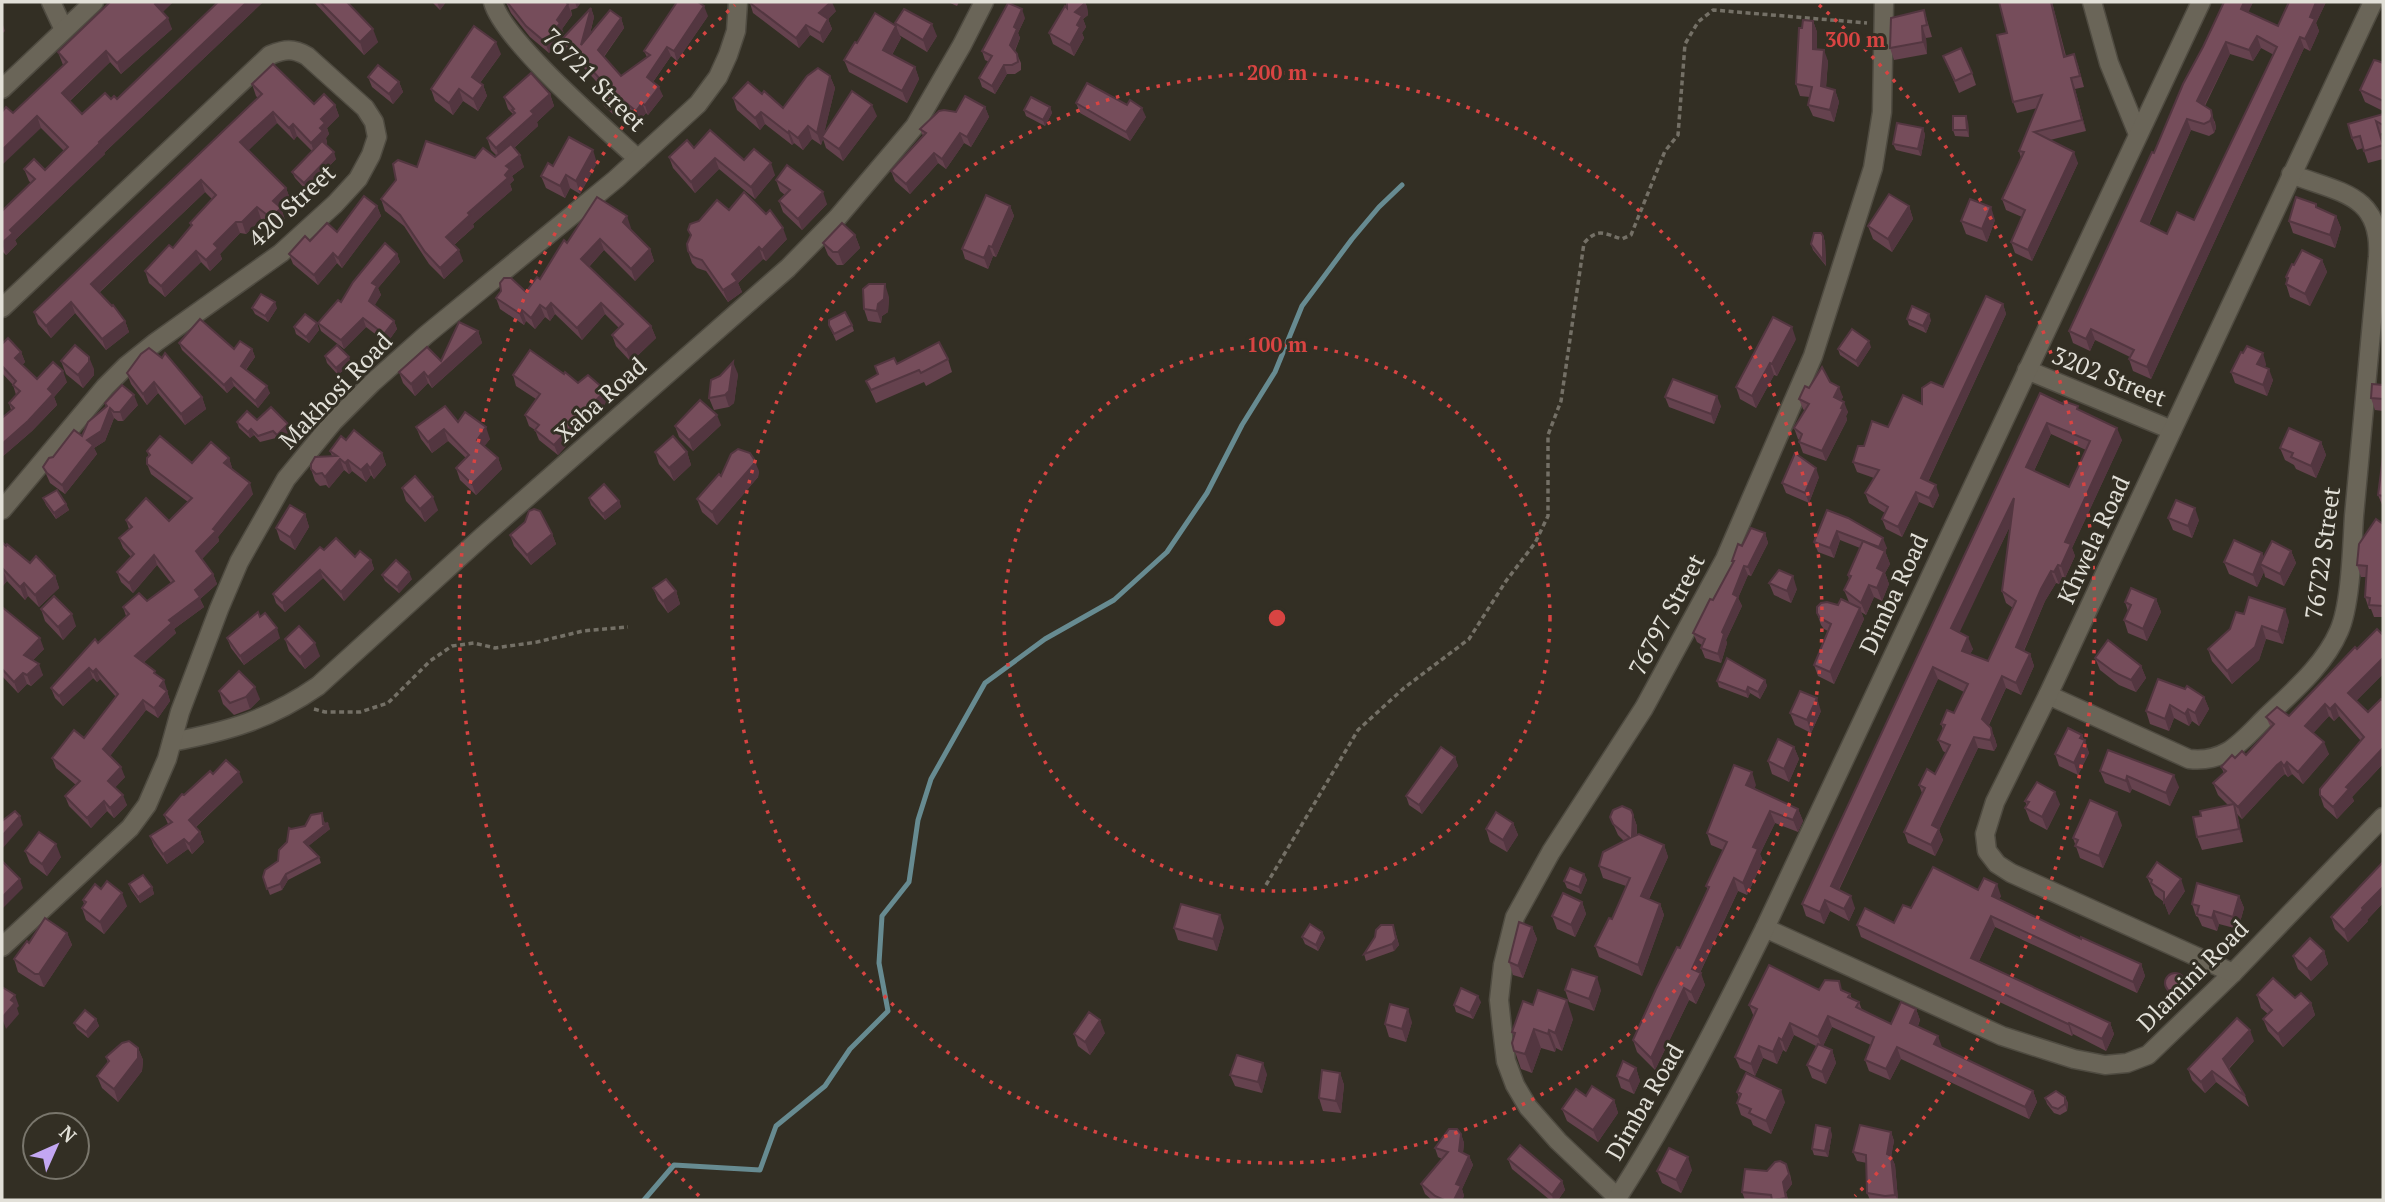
<svg xmlns="http://www.w3.org/2000/svg" width="2385" height="1202" font-family="'PT Serif',serif">
	<style>
		.lines { fill: none; stroke-linecap: round; stroke-linejoin: round }
		.stream { stroke: #678b91; stroke-width: 5 }
		.minor-casing { stroke: #4f4b41; stroke-width: 21 }
		.path { stroke: #747066; stroke-width: 3.5; stroke-dasharray: 5 3.5; stroke-linecap: butt }
		.minor { stroke: #6a6558; stroke-width: 18 }
		.wall { fill: #65424e; fill-rule: evenodd }
		.shaded-wall { fill: #533640 }
		.building { fill: #764d5b; stroke: #533640; stroke-width: 2; fill-rule: evenodd }
		.ring { fill: none; stroke: #d84442; stroke-width: 3.5; stroke-dasharray: 3.5 7 }
		.labels { text-anchor: middle; stroke-width: 6; stroke-linejoin: round; paint-order: stroke }
		.street-label { font-size: 24px; fill: #e2e0d8; stroke: #332f24 }
		.centre { fill: #d84442; stroke: #332f24; stroke-width: 3.5 }
		.ring-label { font-size: 21px; text-anchor: middle; font-weight: bold; fill: #d84442; stroke: #332f24; stroke-width: 6; stroke-linejoin: round; paint-order: stroke }
	</style>
	<rect width="100%" height="100%" fill="#332f24"/>
	<g class="lines">
		<path class="stream" d="M 644,1200 L 674,1165 L 760,1170 L 776,1126 L 825,1086 L 850,1049 L 888,1011 L 879,963 L 882,916 L 909,882 L 918,820 L 931,779 L 985,683 L 1045,639 L 1114,600 L 1167,552 L 1207,493 L 1242,425 L 1275,372 L 1302,306 L 1352,239 L 1379,207 L 1402,185"/>
		<defs>
			<g id="minor">
				<path d="M 51,2 L 64,30"/>
				<path d="M 493,2 C 503,40 605,128 638,159"/>
				<path d="M 2092,2 L 2109,63 L 2138,134"/>
				<path d="M 2,89 L 94,2"/>
				<path d="M 2,308 L 270,55 C 285,49 293,48 307,56 L 365,108 L 374,122 L 377,137 L 371,155 L 358,179 L 335,204 L 281,253 L 156,342 L 126,366 L 105,387 L 2,510"/>
				<path d="M 2027,370 L 2172,430"/>
				<path d="M 2048,695 L 2189,759 C 2225,763 2240,743 2264,719 C 2291,693 2324,666 2339,631 C 2351,604 2352,547 2354,516 C 2362,430 2370,343 2378,257 C 2382,194 2340,193 2291,174"/>
				<path d="M 172,742 C 228,731 269,720 318,686 L 483,536 L 788,268 L 838,217 L 915,126 L 962,45 L 984,2"/>
				<path d="M 1765,928 L 2002,1036 L 2074,1059 L 2105,1065 L 2127,1063 L 2148,1055 L 2233,973 L 2383,817"/>
				<path d="M 2,947 L 130,828 L 147,805 L 167,759 L 180,712 L 219,609 L 239,562 L 286,479 L 333,422 L 372,383 L 426,335 L 616,179 L 698,104 L 718,77 L 728,55 L 736,31 L 738,2"/>
				<path d="M 2233,973 L 2011,873 L 1997,864 L 1987,851 L 1985,834 L 1995,802 L 2048,695 L 2373,2"/>
				<path d="M 1617,1197 L 1558,1141 L 1528,1107 L 1515,1085 L 1506,1061 L 1502,1028 L 1499,1000 L 1503,965 L 1515,917 L 1551,852 L 1644,708 L 1725,559 L 1813,356 L 1873,168 L 1882,112 L 1884,2"/>
				<path d="M 1616,1200 C 1672,1113 1719,1021 1765,928 L 2201,2"/>
			</g>
		</defs>
		<use href="#minor" class="minor-casing"/>
		<g class="path">
			<path d="M 314,709 L 325,712 L 360,712 L 388,703 L 430,661 L 452,646 L 474,643 L 495,648 L 537,642 L 583,631 L 628,627"/>
			<path d="M 1266,885 L 1358,730 L 1404,688 L 1469,639 L 1506,581 L 1535,543 L 1548,516 L 1548,435 L 1561,401 L 1584,243 C 1598,227 1605,234 1622,239 L 1631,235 L 1665,151 L 1678,135 L 1685,44 L 1698,22 L 1713,10 L 1867,23"/>
		</g>
		<use href="#minor" class="minor"/>
	</g>
	<g class="wall">
		<path d="M 110,2 L 173,2 L 162,12 L 172,29 L 121,74 L 110,62 L 70,101 L 82,114 L 111,99 L 117,99 L 216,4 L 214,2 L 263,2 L 104,153 L 105,154 L 15,240 L 17,244 L 6,255 L 3,252 L 2,253 L 2,211 L 31,183 L 29,181 L 24,169 L 45,170 L 64,151 L 41,128 L 13,113 L 63,65 L 58,52 Z"/>
		<path d="M 314,2 L 347,2 L 378,42 L 364,55 Z"/>
		<path d="M 432,2 L 446,2 L 440,10 Z"/>
		<path d="M 506,2 L 581,2 L 577,8 L 571,10 L 572,15 L 562,29 L 564,34 L 549,53 L 530,37 L 511,13 Z"/>
		<path d="M 948,2 L 959,2 L 957,6 Z"/>
		<path d="M 1067,2 L 1085,2 L 1087,7 L 1088,15 L 1083,19 L 1086,27 L 1082,33 L 1084,38 L 1074,56 L 1053,44 L 1049,33 L 1067,8 Z"/>
		<path d="M 2052,2 L 2066,56 L 2074,54 L 2078,65 L 2084,87 L 2075,89 L 2086,131 L 2050,140 L 2078,163 L 2032,261 L 2015,253 L 2011,242 L 2022,217 L 2006,210 L 2002,199 L 2021,158 L 2019,151 L 2037,108 L 2017,113 L 2013,102 L 2007,33 Z"/>
		<path d="M 2224,2 L 2253,2 L 2248,12 L 2278,26 L 2289,2 L 2326,2 L 2316,23 L 2319,31 L 2310,51 L 2304,48 L 2151,379 L 2133,371 L 2129,359 L 2130,357 L 2095,340 L 2090,351 L 2073,343 L 2069,331 L 2154,153 ZM 2261,48 L 2274,55 L 2194,220 L 2167,234 L 2149,225 L 2191,130 L 2209,136 L 2214,133 L 2216,128 L 2215,122 L 2205,106 L 2230,54 L 2253,61 Z"/>
		<path d="M 750,3 L 836,11 L 828,19 L 832,29 L 823,43 L 810,35 L 799,48 L 753,13 Z"/>
		<path d="M 591,8 L 594,17 L 590,34 L 621,18 L 624,28 L 604,57 L 621,76 L 647,57 L 644,51 L 708,16 L 677,61 L 671,56 L 653,82 L 663,96 L 648,115 L 646,113 L 640,120 L 624,108 L 616,117 L 604,106 L 600,96 L 605,91 L 584,68 L 582,62 L 566,49 L 562,39 Z"/>
		<path d="M 1924,10 L 1932,37 L 1926,38 L 1927,54 L 1894,60 L 1890,48 Z"/>
		<path d="M 1025,18 L 1018,33 L 1020,38 L 1015,51 L 1017,54 L 1021,63 L 1021,70 L 1015,74 L 1007,74 L 995,94 L 982,87 L 979,78 L 989,62 L 985,60 L 982,51 Z"/>
		<path d="M 1813,21 L 1817,32 L 1817,49 L 1828,61 L 1826,88 L 1835,90 L 1839,102 L 1834,122 L 1813,116 L 1808,105 L 1810,97 L 1800,96 L 1796,84 L 1802,28 Z"/>
		<path d="M 895,23 L 937,36 L 927,52 L 899,35 L 901,38 L 892,55 L 915,67 L 919,79 L 907,103 L 849,72 L 844,60 L 857,43 L 896,26 Z"/>
		<path d="M 501,54 L 480,83 L 483,85 L 487,96 L 478,111 L 463,101 L 453,115 L 435,101 L 431,89 Z"/>
		<path d="M 1943,56 L 1972,73 L 1976,85 L 1959,93 Z"/>
		<path d="M 2383,63 L 2383,111 L 2365,102 L 2360,90 Z"/>
		<path d="M 830,76 L 835,88 L 824,133 L 877,116 L 843,161 L 826,148 L 823,139 L 821,145 L 812,139 L 803,150 L 794,143 L 792,145 L 765,124 L 760,130 L 737,110 L 733,98 L 762,94 L 783,108 Z"/>
		<path d="M 368,77 L 399,82 L 403,92 L 393,104 L 372,87 Z"/>
		<path d="M 252,84 L 314,104 L 335,105 L 339,116 L 327,128 L 329,134 L 326,138 L 327,143 L 326,144 L 336,159 L 306,190 L 295,178 L 292,172 L 312,151 L 297,136 L 294,140 L 277,123 L 248,150 L 286,188 L 290,199 L 281,208 L 285,220 L 275,230 L 261,219 L 246,234 L 240,233 L 220,254 L 222,259 L 210,271 L 201,262 L 165,297 L 149,283 L 145,271 L 173,248 L 191,226 L 190,223 L 212,199 L 205,192 L 99,293 L 125,321 L 129,332 L 106,350 L 75,313 L 51,338 L 38,324 L 34,312 L 258,98 L 256,96 Z"/>
		<path d="M 550,94 L 554,106 L 537,122 L 538,126 L 514,148 L 524,167 L 512,176 L 514,180 L 510,184 L 512,190 L 473,224 L 474,227 L 454,245 L 463,261 L 444,279 L 429,264 L 404,226 L 385,211 L 381,199 L 417,167 L 475,158 L 495,157 L 497,156 L 491,150 L 487,138 L 513,114 L 508,109 L 504,97 Z"/>
		<path d="M 1076,103 L 1127,105 L 1146,117 L 1130,141 L 1080,113 Z"/>
		<path d="M 985,107 L 989,117 L 971,147 L 964,143 L 946,169 L 938,163 L 910,194 L 895,181 L 891,171 L 923,136 L 920,129 L 956,112 Z"/>
		<path d="M 1050,107 L 1052,113 L 1045,126 L 1026,116 L 1024,110 Z"/>
		<path d="M 2383,114 L 2383,134 L 2381,133 L 2383,143 L 2383,159 L 2368,163 L 2363,148 L 2357,150 L 2352,138 Z"/>
		<path d="M 1968,122 L 1969,137 L 1955,136 L 1953,130 Z"/>
		<path d="M 1923,128 L 1925,135 L 1921,156 L 1896,150 L 1893,144 Z"/>
		<path d="M 694,148 L 744,160 L 775,175 L 755,199 L 719,169 L 695,193 L 673,168 L 669,157 Z"/>
		<path d="M 597,163 L 580,194 L 570,188 L 565,198 L 546,188 L 541,176 L 553,166 Z"/>
		<path d="M 776,180 L 827,204 L 802,230 L 783,212 L 779,201 L 785,195 L 780,191 Z"/>
		<path d="M 377,206 L 381,216 L 342,268 L 337,263 L 318,285 L 293,264 L 289,254 L 310,241 L 337,232 Z"/>
		<path d="M 1010,206 L 1014,216 L 996,257 L 993,256 L 988,269 L 965,259 L 962,249 Z"/>
		<path d="M 1909,206 L 1913,219 L 1892,252 L 1873,239 L 1868,226 Z"/>
		<path d="M 729,210 L 787,239 L 766,261 L 763,259 L 738,283 L 742,292 L 728,302 L 706,271 L 697,268 L 692,263 L 688,251 L 699,221 Z"/>
		<path d="M 2336,216 L 2341,228 L 2335,248 L 2293,233 L 2289,221 Z"/>
		<path d="M 1995,220 L 1987,242 L 1966,234 L 1961,221 Z"/>
		<path d="M 631,228 L 630,229 L 650,249 L 654,261 L 635,281 L 604,250 L 589,267 L 651,326 L 656,338 L 631,362 L 616,346 L 612,335 L 619,328 L 605,314 L 582,340 L 555,314 L 550,321 L 545,317 L 535,329 L 526,321 L 524,325 L 500,309 L 496,298 L 526,292 L 540,279 L 567,243 Z"/>
		<path d="M 855,235 L 860,248 L 843,265 L 837,265 L 828,255 L 823,243 Z"/>
		<path d="M 1823,236 L 1825,242 L 1826,266 L 1813,250 L 1811,244 Z"/>
		<path d="M 397,254 L 400,262 L 378,288 L 381,295 L 374,305 L 394,321 L 397,329 L 387,343 L 366,327 L 344,349 L 321,331 L 318,323 L 341,302 Z"/>
		<path d="M 2322,260 L 2327,272 L 2310,306 L 2290,297 L 2286,284 L 2287,281 L 2286,277 L 2294,265 Z"/>
		<path d="M 889,297 L 888,312 L 882,316 L 881,323 L 868,321 L 864,309 Z"/>
		<path d="M 2003,304 L 2006,314 L 1928,482 L 1939,495 L 1933,508 L 1919,502 L 1902,537 L 1886,529 L 1882,519 L 1885,513 L 1869,503 L 1865,493 L 1874,478 L 1857,472 L 1853,462 L 1864,446 L 1888,427 L 1922,404 L 1943,387 Z"/>
		<path d="M 252,308 L 277,308 L 268,322 L 255,314 Z"/>
		<path d="M 1907,319 L 1931,320 L 1926,333 L 1909,325 Z"/>
		<path d="M 317,323 L 319,330 L 309,343 L 296,334 L 294,327 Z"/>
		<path d="M 829,325 L 852,325 L 854,331 L 836,341 Z"/>
		<path d="M 478,331 L 482,343 L 432,388 L 428,383 L 415,396 L 403,383 L 399,372 L 441,361 Z"/>
		<path d="M 1796,339 L 1777,376 L 1774,375 L 1756,408 L 1740,399 L 1736,387 Z"/>
		<path d="M 179,343 L 234,349 L 252,349 L 255,357 L 246,370 L 270,393 L 258,408 L 234,386 L 227,393 L 182,350 Z"/>
		<path d="M 2,344 L 21,352 L 25,362 L 22,365 L 37,379 L 67,382 L 54,397 L 57,405 L 32,431 L 2,457 L 2,418 L 11,410 L 9,403 L 16,395 L 13,385 L 2,373 Z"/>
		<path d="M 1871,347 L 1858,367 L 1840,355 L 1838,349 Z"/>
		<path d="M 325,356 L 351,363 L 338,375 L 327,363 Z"/>
		<path d="M 948,359 L 952,372 L 926,386 L 924,382 L 876,403 L 866,381 L 897,364 Z"/>
		<path d="M 61,361 L 94,369 L 94,375 L 83,388 L 66,374 Z"/>
		<path d="M 2266,364 L 2265,367 L 2273,380 L 2267,396 L 2235,383 L 2231,372 Z"/>
		<path d="M 127,373 L 202,397 L 206,409 L 185,425 L 158,393 L 147,405 L 131,384 Z"/>
		<path d="M 738,374 L 734,403 L 729,407 L 714,410 L 709,398 Z"/>
		<path d="M 513,375 L 578,383 L 607,399 L 605,404 L 558,455 L 539,440 L 535,430 L 529,426 L 525,415 L 536,399 L 516,386 Z"/>
		<path d="M 1830,382 L 1843,397 L 1841,400 L 1848,412 L 1846,416 L 1847,420 L 1826,461 L 1803,453 L 1799,442 L 1800,440 L 1798,439 L 1794,428 L 1805,411 L 1803,409 L 1799,399 L 1809,388 Z"/>
		<path d="M 2383,385 L 2383,411 L 2375,410 L 2371,398 Z"/>
		<path d="M 2040,393 L 2079,410 L 2122,440 L 2072,548 L 2075,556 L 2065,578 L 2062,577 L 2059,584 L 2056,583 L 2045,601 L 2024,651 L 2030,654 L 2034,666 L 2021,695 L 2006,688 L 1989,725 L 1995,739 L 1997,746 L 1994,751 L 1978,748 L 1939,830 L 1943,840 L 1935,856 L 1908,843 L 1904,832 L 1922,793 L 1919,785 L 1935,774 L 1946,753 L 1943,751 L 1938,740 L 1943,729 L 1941,724 L 1954,713 L 1964,692 L 1938,679 L 1839,890 L 1855,908 L 1849,921 L 1830,911 L 1824,924 L 1806,916 L 1802,904 ZM 2051,434 L 2086,450 L 2069,487 L 2034,471 ZM 2010,526 L 2002,591 L 2006,603 L 2013,608 L 1988,661 L 1970,654 L 1973,649 L 1959,632 Z"/>
		<path d="M 1665,397 L 1721,406 L 1714,424 L 1669,407 Z"/>
		<path d="M 105,403 L 138,405 L 123,421 L 118,421 L 114,418 L 105,441 L 94,448 L 97,454 L 65,494 L 50,483 L 43,467 L 53,457 L 82,436 L 106,407 Z"/>
		<path d="M 257,420 L 290,431 L 279,441 L 276,438 L 260,442 L 254,435 L 250,438 L 239,428 L 237,422 Z"/>
		<path d="M 458,422 L 490,439 L 484,446 L 498,458 L 502,469 L 476,495 L 460,480 L 456,468 L 466,458 L 448,441 L 432,453 L 421,439 L 416,427 Z"/>
		<path d="M 721,425 L 693,451 L 679,437 L 675,426 Z"/>
		<path d="M 346,440 L 382,453 L 386,465 L 374,479 L 371,475 L 366,482 L 352,471 L 349,474 L 344,470 L 329,488 L 326,485 L 320,486 L 315,481 L 311,469 L 332,456 L 330,451 Z"/>
		<path d="M 2321,442 L 2326,455 L 2316,478 L 2296,469 L 2294,465 L 2285,460 L 2280,448 Z"/>
		<path d="M 147,451 L 192,463 L 229,458 L 232,468 L 232,469 L 253,494 L 218,537 L 219,541 L 202,559 L 213,574 L 217,584 L 200,599 L 204,607 L 174,629 L 176,633 L 144,662 L 157,675 L 167,690 L 167,691 L 170,701 L 158,718 L 146,710 L 110,756 L 125,777 L 115,787 L 127,805 L 114,818 L 107,811 L 91,828 L 69,806 L 65,796 L 76,785 L 56,768 L 52,758 L 84,738 L 116,697 L 100,679 L 97,682 L 93,678 L 63,706 L 55,698 L 51,688 L 126,616 L 123,607 L 147,601 L 171,583 L 157,565 L 133,593 L 121,582 L 117,572 L 131,557 L 123,548 L 119,538 L 129,529 L 126,520 L 169,521 L 188,502 L 151,474 L 147,464 L 149,457 Z"/>
		<path d="M 655,452 L 687,452 L 691,465 L 674,481 L 659,464 Z"/>
		<path d="M 2383,457 L 2383,507 L 2378,495 Z"/>
		<path d="M 759,471 L 758,477 L 717,525 L 702,512 L 697,499 L 721,476 Z"/>
		<path d="M 1819,477 L 1809,503 L 1786,493 L 1782,483 Z"/>
		<path d="M 402,488 L 438,510 L 425,522 L 406,501 Z"/>
		<path d="M 43,498 L 66,504 L 69,510 L 56,519 L 46,505 Z"/>
		<path d="M 589,499 L 619,501 L 621,507 L 605,520 L 591,505 Z"/>
		<path d="M 1827,510 L 1887,548 L 1885,551 L 1890,564 L 1885,573 L 1889,584 L 1882,601 L 1874,597 L 1866,615 L 1861,612 L 1864,619 L 1834,684 L 1818,676 L 1814,665 L 1828,631 L 1824,629 L 1821,625 L 1817,613 L 1838,605 L 1851,604 L 1849,602 L 1844,590 L 1849,579 L 1848,575 L 1860,548 L 1840,540 L 1834,558 L 1818,552 L 1814,542 Z"/>
		<path d="M 305,514 L 309,527 L 295,550 L 280,540 L 276,528 Z"/>
		<path d="M 2168,518 L 2199,520 L 2192,538 L 2173,530 Z"/>
		<path d="M 2383,524 L 2383,617 L 2374,617 L 2371,609 L 2369,609 L 2365,597 L 2367,577 L 2361,577 L 2357,565 Z"/>
		<path d="M 1765,533 L 1768,543 L 1751,576 L 1748,575 L 1738,598 L 1742,606 L 1726,640 L 1727,643 L 1721,663 L 1705,658 L 1701,648 L 1702,645 L 1697,642 L 1693,633 L 1733,563 L 1732,561 L 1742,546 Z"/>
		<path d="M 552,534 L 556,544 L 531,565 L 514,546 L 510,535 Z"/>
		<path d="M 2,542 L 30,563 L 55,576 L 59,588 L 39,607 L 28,596 L 25,600 L 7,581 L 2,587 Z"/>
		<path d="M 324,550 L 371,560 L 374,569 L 344,601 L 323,578 L 285,612 L 276,603 L 273,594 Z"/>
		<path d="M 2291,551 L 2296,563 L 2284,586 L 2265,577 L 2264,572 L 2257,587 L 2229,574 L 2224,562 L 2262,553 L 2264,558 Z"/>
		<path d="M 382,575 L 412,579 L 399,593 L 385,581 Z"/>
		<path d="M 1769,583 L 1797,589 L 1791,603 L 1774,595 Z"/>
		<path d="M 653,588 L 676,591 L 680,604 L 668,613 L 658,600 Z"/>
		<path d="M 2156,599 L 2161,612 L 2147,641 L 2128,633 L 2124,620 L 2128,611 L 2125,602 Z"/>
		<path d="M 2,607 L 44,649 L 33,660 L 43,675 L 31,686 L 27,684 L 18,693 L 2,676 Z"/>
		<path d="M 41,609 L 76,626 L 63,640 L 45,621 Z"/>
		<path d="M 2244,614 L 2289,621 L 2283,644 L 2266,639 L 2259,660 L 2232,684 L 2212,661 L 2208,649 L 2230,629 Z"/>
		<path d="M 260,617 L 280,638 L 244,665 L 231,648 L 227,638 Z"/>
		<path d="M 2383,635 L 2383,674 L 2356,701 L 2368,712 L 2383,701 L 2383,764 L 2352,797 L 2354,801 L 2337,819 L 2324,807 L 2320,795 L 2361,741 L 2339,716 L 2334,721 L 2329,716 L 2313,733 L 2329,754 L 2303,784 L 2292,774 L 2288,777 L 2285,774 L 2281,777 L 2242,819 L 2237,814 L 2243,842 L 2202,850 L 2197,837 L 2201,816 L 2228,805 L 2218,795 L 2213,783 L 2224,773 L 2221,767 L 2235,758 L 2246,755 L 2271,728 L 2266,717 L 2289,716 L 2357,649 Z"/>
		<path d="M 285,639 L 320,656 L 305,669 L 289,651 Z"/>
		<path d="M 2095,658 L 2141,666 L 2146,678 L 2136,692 L 2119,685 L 2100,670 Z"/>
		<path d="M 1765,680 L 1767,686 L 1760,699 L 1750,693 L 1748,698 L 1719,687 L 1717,681 Z"/>
		<path d="M 219,691 L 260,699 L 250,709 L 234,715 L 223,704 Z"/>
		<path d="M 2204,697 L 2209,709 L 2199,726 L 2192,721 L 2189,726 L 2174,718 L 2169,731 L 2150,724 L 2146,711 Z"/>
		<path d="M 1821,711 L 1811,733 L 1795,725 L 1790,713 Z"/>
		<path d="M 2082,735 L 2089,753 L 2078,775 L 2059,766 L 2055,754 Z"/>
		<path d="M 1794,747 L 1799,759 L 1789,782 L 1772,774 L 1768,761 Z"/>
		<path d="M 1455,757 L 1458,766 L 1422,814 L 1409,805 L 1406,796 Z"/>
		<path d="M 2100,771 L 2179,787 L 2170,806 L 2132,789 L 2130,793 L 2105,783 Z"/>
		<path d="M 213,774 L 243,782 L 196,827 L 200,832 L 204,842 L 192,854 L 188,849 L 167,864 L 154,846 L 150,836 L 168,824 L 164,815 L 184,795 Z"/>
		<path d="M 1756,785 L 1754,788 L 1798,809 L 1803,821 L 1798,832 L 1775,823 L 1760,854 L 1763,861 L 1747,895 L 1738,891 L 1700,973 L 1705,985 L 1696,1004 L 1689,1000 L 1655,1070 L 1637,1052 L 1633,1040 L 1680,948 L 1708,890 L 1706,886 L 1723,850 L 1711,845 L 1707,833 Z"/>
		<path d="M 2025,801 L 2060,804 L 2047,830 L 2030,821 L 2025,808 L 2027,806 Z"/>
		<path d="M 322,813 L 325,824 L 330,829 L 308,846 L 319,857 L 321,863 L 288,880 L 282,890 L 270,895 L 263,877 L 278,861 L 287,842 L 291,829 L 305,826 Z"/>
		<path d="M 1633,815 L 1637,826 L 1637,835 L 1664,845 L 1668,857 L 1649,899 L 1660,904 L 1664,915 L 1642,976 L 1599,957 L 1595,946 L 1612,919 L 1626,886 L 1603,878 L 1599,866 L 1624,841 L 1618,835 L 1610,817 Z"/>
		<path d="M 1513,823 L 1518,835 L 1507,852 L 1490,842 L 1486,829 Z"/>
		<path d="M 2122,825 L 2103,868 L 2080,858 L 2073,838 Z"/>
		<path d="M 25,851 L 61,857 L 47,876 L 30,863 Z"/>
		<path d="M 2383,862 L 2383,903 L 2367,920 L 2368,921 L 2348,942 L 2335,929 L 2331,917 Z"/>
		<path d="M 1584,874 L 1587,880 L 1581,894 L 1567,888 L 1564,881 Z"/>
		<path d="M 2147,877 L 2185,891 L 2169,915 L 2164,902 L 2155,895 Z"/>
		<path d="M 129,884 L 152,887 L 154,894 L 140,903 L 131,890 Z"/>
		<path d="M 1978,890 L 2001,896 L 1999,899 L 2081,939 L 2141,964 L 2145,976 L 2137,993 L 1995,927 L 1979,961 L 2110,1023 L 2114,1034 L 2106,1051 L 2073,1034 L 2072,1036 L 1861,937 L 1857,925 L 1894,923 Z"/>
		<path d="M 2239,896 L 2244,908 L 2238,929 L 2219,924 L 2217,931 L 2202,926 L 2198,917 L 2196,916 L 2192,904 Z"/>
		<path d="M 83,900 L 127,906 L 104,934 L 86,920 L 82,908 L 84,904 Z"/>
		<path d="M 1582,902 L 1586,914 L 1575,937 L 1557,929 L 1552,916 Z"/>
		<path d="M 1224,927 L 1217,951 L 1178,940 L 1174,928 Z"/>
		<path d="M 1532,927 L 1537,939 L 1523,978 L 1513,975 L 1509,962 Z"/>
		<path d="M 1395,931 L 1399,945 L 1394,951 L 1366,961 L 1364,954 Z"/>
		<path d="M 1322,932 L 1325,938 L 1318,951 L 1305,944 L 1302,937 Z"/>
		<path d="M 67,933 L 72,945 L 44,987 L 40,986 L 18,972 L 14,959 L 29,943 Z"/>
		<path d="M 2324,951 L 2328,964 L 2311,981 L 2298,969 L 2293,956 Z"/>
		<path d="M 2184,977 L 2187,993 L 2180,999 L 2174,999 L 2169,994 L 2167,988 Z"/>
		<path d="M 1565,990 L 1601,990 L 1594,1011 L 1569,1002 Z"/>
		<path d="M 1819,990 L 1842,990 L 1850,994 L 1852,999 L 1859,1002 L 1862,1010 L 1891,1024 L 1916,1009 L 1920,1020 L 1918,1026 L 1942,1048 L 2033,1091 L 2037,1102 L 2029,1119 L 1901,1059 L 1890,1080 L 1869,1071 L 1865,1060 L 1871,1045 L 1832,1027 L 1823,1046 L 1832,1050 L 1836,1063 L 1826,1084 L 1812,1078 L 1807,1065 L 1816,1046 L 1794,1035 L 1786,1052 L 1783,1050 L 1777,1064 L 1763,1058 L 1755,1076 L 1740,1068 L 1735,1057 L 1754,1017 L 1749,1005 Z"/>
		<path d="M 2257,995 L 2295,998 L 2311,1003 L 2315,1015 L 2283,1047 L 2268,1031 L 2263,1019 L 2268,1014 L 2261,1008 Z"/>
		<path d="M 1481,1002 L 1473,1019 L 1456,1012 L 1454,1005 Z"/>
		<path d="M 96,1019 L 99,1026 L 88,1038 L 77,1029 L 74,1023 Z"/>
		<path d="M 1573,1019 L 1562,1051 L 1556,1048 L 1555,1052 L 1541,1048 L 1532,1073 L 1521,1069 L 1512,1043 L 1514,1037 L 1512,1032 Z"/>
		<path d="M 1412,1022 L 1406,1042 L 1389,1037 L 1385,1024 Z"/>
		<path d="M 1105,1033 L 1090,1055 L 1078,1046 L 1074,1034 Z"/>
		<path d="M 2254,1041 L 2229,1069 L 2245,1096 L 2249,1107 L 2216,1082 L 2205,1093 L 2192,1080 L 2188,1069 Z"/>
		<path d="M 138,1048 L 143,1060 L 142,1071 L 118,1102 L 102,1088 L 97,1076 L 108,1063 L 106,1057 Z"/>
		<path d="M 1636,1068 L 1640,1081 L 1634,1094 L 1621,1088 L 1617,1076 Z"/>
		<path d="M 1340,1073 L 1344,1085 L 1341,1113 L 1323,1111 L 1319,1098 Z"/>
		<path d="M 1267,1074 L 1262,1093 L 1235,1086 L 1230,1075 Z"/>
		<path d="M 1737,1092 L 1785,1102 L 1771,1134 L 1753,1125 L 1751,1120 L 1741,1115 L 1737,1103 L 1739,1098 Z"/>
		<path d="M 1586,1096 L 1614,1100 L 1618,1113 L 1598,1142 L 1567,1121 L 1562,1109 Z"/>
		<path d="M 2065,1097 L 2068,1103 L 2067,1111 L 2060,1115 L 2054,1113 L 2047,1104 L 2045,1098 Z"/>
		<path d="M 1891,1132 L 1894,1141 L 1891,1156 L 1895,1165 L 1898,1200 L 1870,1200 L 1867,1193 L 1867,1163 L 1857,1161 L 1853,1152 Z"/>
		<path d="M 1461,1134 L 1464,1143 L 1463,1153 L 1469,1156 L 1473,1165 L 1462,1189 L 1464,1196 L 1462,1200 L 1432,1200 L 1425,1194 L 1421,1184 L 1442,1159 L 1438,1157 L 1435,1148 Z"/>
		<path d="M 1832,1134 L 1828,1157 L 1814,1155 L 1812,1149 Z"/>
		<path d="M 1508,1159 L 1562,1181 L 1565,1190 L 1558,1200 L 1550,1200 L 1512,1169 Z"/>
		<path d="M 1692,1170 L 1681,1193 L 1662,1183 L 1657,1171 Z"/>
		<path d="M 1790,1174 L 1792,1184 L 1786,1192 L 1788,1200 L 1745,1200 L 1742,1192 Z"/>
	</g>
	<g class="shaded-wall">
		<path d="M 157,2 L 173,2 L 159,16 L 155,4 Z"/>
		<path d="M 247,2 L 263,2 L 104,153 L 105,154 L 15,240 L 17,244 L 6,255 L 2,243 L 10,230 L 99,142 Z"/>
		<path d="M 437,2 L 446,2 L 440,10 Z"/>
		<path d="M 575,2 L 581,2 L 577,8 Z"/>
		<path d="M 831,2 L 832,2 L 836,11 L 823,24 L 819,13 Z"/>
		<path d="M 1084,2 L 1085,2 L 1087,7 L 1088,15 L 1083,19 L 1086,27 L 1082,33 L 1084,38 L 1074,56 L 1070,45 L 1077,25 L 1075,12 Z"/>
		<path d="M 2051,2 L 2052,2 L 2068,68 L 2064,57 Z"/>
		<path d="M 2244,2 L 2253,2 L 2245,20 L 2241,9 Z"/>
		<path d="M 2316,2 L 2326,2 L 2316,23 L 2319,31 L 2310,51 L 2305,39 L 2310,17 Z"/>
		<path d="M 568,4 L 572,15 L 562,29 L 564,34 L 549,53 L 545,42 L 557,20 Z"/>
		<path d="M 704,6 L 708,16 L 677,61 L 674,51 Z"/>
		<path d="M 591,8 L 594,17 L 585,54 L 581,45 Z"/>
		<path d="M 1022,9 L 1025,18 L 1018,33 L 1020,38 L 1013,54 L 1010,45 L 1014,27 Z"/>
		<path d="M 168,18 L 172,29 L 121,74 L 117,63 Z"/>
		<path d="M 621,18 L 624,28 L 601,60 L 598,50 Z"/>
		<path d="M 828,19 L 832,29 L 823,43 L 820,33 Z"/>
		<path d="M 1813,21 L 1817,32 L 1817,61 L 1813,49 Z"/>
		<path d="M 2,22 L 5,31 L 2,34 Z"/>
		<path d="M 932,24 L 937,36 L 927,52 L 923,40 Z"/>
		<path d="M 806,25 L 810,35 L 799,48 L 796,38 Z"/>
		<path d="M 896,26 L 901,38 L 888,62 L 883,50 Z"/>
		<path d="M 1922,26 L 1926,38 L 1927,54 L 1923,42 Z"/>
		<path d="M 373,29 L 378,42 L 364,55 L 360,42 Z"/>
		<path d="M 2257,36 L 2261,48 L 2253,61 L 2249,50 Z"/>
		<path d="M 2300,37 L 2304,48 L 2151,379 L 2147,367 Z"/>
		<path d="M 496,42 L 501,54 L 476,88 L 472,77 Z"/>
		<path d="M 2226,42 L 2230,54 L 2201,112 L 2197,101 Z"/>
		<path d="M 667,47 L 671,56 L 650,86 L 647,77 Z"/>
		<path d="M 1824,50 L 1828,61 L 1825,98 L 1821,86 Z"/>
		<path d="M 106,51 L 110,62 L 66,104 L 62,93 Z"/>
		<path d="M 1004,65 L 1007,74 L 995,94 L 992,86 Z"/>
		<path d="M 915,67 L 919,79 L 907,103 L 902,91 Z"/>
		<path d="M 830,76 L 835,88 L 823,138 L 822,137 L 823,139 L 821,145 L 817,133 Z"/>
		<path d="M 2071,78 L 2075,89 L 2086,131 L 2082,120 Z"/>
		<path d="M 399,82 L 403,92 L 393,104 L 389,94 Z"/>
		<path d="M 483,85 L 487,96 L 478,111 L 473,99 Z"/>
		<path d="M 659,87 L 663,96 L 648,115 L 645,105 Z"/>
		<path d="M 459,89 L 463,101 L 453,115 L 449,103 Z"/>
		<path d="M 1835,90 L 1839,102 L 1834,122 L 1830,110 Z"/>
		<path d="M 550,94 L 554,106 L 537,122 L 538,126 L 500,160 L 496,148 L 531,111 Z"/>
		<path d="M 620,98 L 624,108 L 616,117 L 612,107 Z"/>
		<path d="M 642,103 L 646,113 L 640,120 L 636,111 Z"/>
		<path d="M 335,105 L 339,116 L 327,128 L 329,134 L 326,138 L 327,143 L 315,155 L 311,143 L 320,128 L 321,119 Z"/>
		<path d="M 872,105 L 877,116 L 843,161 L 839,149 Z"/>
		<path d="M 985,107 L 989,117 L 971,147 L 967,137 Z"/>
		<path d="M 1050,107 L 1052,113 L 1045,126 L 1043,120 Z"/>
		<path d="M 1142,108 L 1146,117 L 1130,141 L 1126,132 Z"/>
		<path d="M 2211,110 L 2216,128 L 2214,133 L 2210,121 Z"/>
		<path d="M 273,112 L 277,123 L 245,154 L 240,142 Z"/>
		<path d="M 761,112 L 765,124 L 760,130 L 755,118 Z"/>
		<path d="M 37,116 L 41,128 L 2,165 L 2,150 Z"/>
		<path d="M 1966,116 L 1968,122 L 1969,137 L 1967,130 Z"/>
		<path d="M 2187,119 L 2191,130 L 2145,233 L 2141,221 Z"/>
		<path d="M 293,124 L 297,136 L 294,140 L 289,128 Z"/>
		<path d="M 808,126 L 812,139 L 803,150 L 798,138 Z"/>
		<path d="M 1923,128 L 1925,135 L 1921,156 L 1918,149 Z"/>
		<path d="M 789,131 L 794,143 L 792,145 L 788,133 Z"/>
		<path d="M 960,133 L 964,143 L 946,169 L 942,159 Z"/>
		<path d="M 593,150 L 597,163 L 580,194 L 576,181 Z"/>
		<path d="M 334,152 L 336,159 L 306,190 L 304,183 Z"/>
		<path d="M 2074,152 L 2078,163 L 2032,261 L 2028,250 Z"/>
		<path d="M 934,153 L 938,163 L 910,194 L 906,184 Z"/>
		<path d="M 520,155 L 524,167 L 512,176 L 514,180 L 510,184 L 512,190 L 473,224 L 474,227 L 450,248 L 446,237 L 505,175 L 506,166 Z"/>
		<path d="M 715,158 L 719,169 L 695,193 L 691,182 Z"/>
		<path d="M 771,163 L 775,175 L 755,199 L 751,187 Z"/>
		<path d="M 566,175 L 570,188 L 565,198 L 560,186 Z"/>
		<path d="M 201,180 L 205,192 L 95,296 L 91,284 Z"/>
		<path d="M 286,188 L 290,199 L 281,208 L 285,220 L 275,230 L 271,218 L 273,201 Z"/>
		<path d="M 823,192 L 827,204 L 802,230 L 798,219 Z"/>
		<path d="M 377,206 L 381,216 L 342,268 L 338,258 Z"/>
		<path d="M 1010,206 L 1014,216 L 996,257 L 992,247 Z"/>
		<path d="M 1909,206 L 1913,219 L 1892,252 L 1888,239 Z"/>
		<path d="M 257,207 L 261,219 L 246,234 L 242,222 Z"/>
		<path d="M 1991,207 L 1995,220 L 1987,242 L 1982,229 Z"/>
		<path d="M 627,216 L 631,228 L 627,233 L 623,222 Z"/>
		<path d="M 2336,216 L 2341,228 L 2335,248 L 2330,235 Z"/>
		<path d="M 236,222 L 240,233 L 220,254 L 222,259 L 210,271 L 206,260 L 214,244 Z"/>
		<path d="M 783,228 L 787,239 L 766,261 L 762,250 Z"/>
		<path d="M 855,235 L 860,248 L 843,265 L 838,252 Z"/>
		<path d="M 1823,236 L 1825,242 L 1826,266 L 1823,260 Z"/>
		<path d="M 600,239 L 604,250 L 585,271 L 581,259 Z"/>
		<path d="M 989,246 L 993,256 L 988,269 L 984,258 Z"/>
		<path d="M 759,247 L 763,259 L 738,283 L 742,292 L 728,302 L 723,290 L 732,274 Z"/>
		<path d="M 650,249 L 654,261 L 635,281 L 631,269 Z"/>
		<path d="M 459,250 L 463,261 L 444,279 L 440,268 Z"/>
		<path d="M 196,251 L 201,262 L 165,297 L 161,286 Z"/>
		<path d="M 333,253 L 337,263 L 318,285 L 314,275 Z"/>
		<path d="M 397,254 L 400,262 L 378,288 L 381,295 L 372,310 L 369,301 L 372,283 Z"/>
		<path d="M 2322,260 L 2327,272 L 2310,306 L 2305,294 Z"/>
		<path d="M 885,284 L 889,297 L 888,312 L 882,316 L 881,323 L 877,311 L 878,304 Z"/>
		<path d="M 71,302 L 75,313 L 51,338 L 46,326 Z"/>
		<path d="M 275,302 L 277,308 L 268,322 L 265,316 Z"/>
		<path d="M 551,303 L 555,314 L 550,321 L 546,309 Z"/>
		<path d="M 601,303 L 605,314 L 582,340 L 577,328 Z"/>
		<path d="M 2003,304 L 2006,314 L 1925,488 L 1921,478 Z"/>
		<path d="M 540,305 L 545,317 L 535,329 L 531,318 Z"/>
		<path d="M 522,310 L 526,321 L 524,325 L 519,313 Z"/>
		<path d="M 1929,314 L 1931,320 L 1926,333 L 1923,326 Z"/>
		<path d="M 363,318 L 366,327 L 344,349 L 341,340 Z"/>
		<path d="M 125,321 L 129,332 L 106,350 L 102,339 Z"/>
		<path d="M 394,321 L 397,329 L 387,343 L 384,334 Z"/>
		<path d="M 317,323 L 319,330 L 309,343 L 306,337 Z"/>
		<path d="M 651,326 L 656,338 L 631,362 L 626,350 Z"/>
		<path d="M 1792,327 L 1796,339 L 1777,376 L 1772,364 Z"/>
		<path d="M 2091,329 L 2095,340 L 2090,351 L 2086,339 Z"/>
		<path d="M 478,331 L 482,343 L 432,388 L 428,377 Z"/>
		<path d="M 1869,341 L 1871,347 L 1858,367 L 1856,361 Z"/>
		<path d="M 252,349 L 255,357 L 243,373 L 241,366 Z"/>
		<path d="M 21,352 L 25,362 L 18,369 L 15,358 Z"/>
		<path d="M 2263,353 L 2266,364 L 2261,375 L 2257,364 Z"/>
		<path d="M 89,357 L 94,369 L 94,375 L 83,388 L 78,375 Z"/>
		<path d="M 349,357 L 351,363 L 338,375 L 336,368 Z"/>
		<path d="M 733,362 L 738,374 L 734,403 L 729,407 L 725,395 Z"/>
		<path d="M 1770,363 L 1774,375 L 1756,408 L 1752,396 Z"/>
		<path d="M 2269,369 L 2273,380 L 2267,396 L 2263,385 Z"/>
		<path d="M 63,371 L 67,382 L 54,397 L 57,405 L 32,431 L 2,457 L 2,444 Z"/>
		<path d="M 424,372 L 428,383 L 415,396 L 411,384 Z"/>
		<path d="M 231,378 L 234,386 L 227,393 L 224,385 Z"/>
		<path d="M 154,382 L 158,393 L 147,405 L 143,394 Z"/>
		<path d="M 267,386 L 270,393 L 258,408 L 255,401 Z"/>
		<path d="M 1839,387 L 1843,397 L 1838,407 L 1834,397 Z"/>
		<path d="M 604,389 L 607,399 L 605,404 L 558,455 L 554,445 Z"/>
		<path d="M 134,395 L 138,405 L 123,421 L 120,412 Z"/>
		<path d="M 1717,396 L 1721,406 L 1714,424 L 1711,414 Z"/>
		<path d="M 202,397 L 206,409 L 185,425 L 181,414 Z"/>
		<path d="M 1844,402 L 1848,412 L 1846,416 L 1847,420 L 1826,461 L 1822,451 Z"/>
		<path d="M 110,408 L 114,418 L 105,441 L 94,448 L 97,454 L 65,494 L 62,485 L 87,440 Z"/>
		<path d="M 717,415 L 721,425 L 693,451 L 689,440 Z"/>
		<path d="M 2047,423 L 2051,434 L 2030,479 L 2026,467 Z"/>
		<path d="M 288,424 L 290,431 L 279,441 L 277,435 Z"/>
		<path d="M 486,427 L 490,439 L 481,451 L 477,440 Z"/>
		<path d="M 2117,428 L 2122,440 L 2072,548 L 2075,556 L 2065,578 L 2061,566 L 2065,542 Z"/>
		<path d="M 251,429 L 254,435 L 250,438 L 248,432 Z"/>
		<path d="M 444,429 L 448,441 L 432,453 L 428,442 Z"/>
		<path d="M 2321,442 L 2326,455 L 2316,478 L 2311,466 Z"/>
		<path d="M 687,452 L 691,465 L 674,481 L 669,468 Z"/>
		<path d="M 382,453 L 386,465 L 374,479 L 370,468 Z"/>
		<path d="M 229,458 L 232,468 L 228,473 L 224,463 Z"/>
		<path d="M 498,458 L 502,469 L 476,495 L 472,484 Z"/>
		<path d="M 340,459 L 344,470 L 329,488 L 325,477 Z"/>
		<path d="M 754,459 L 759,471 L 758,477 L 717,525 L 712,512 Z"/>
		<path d="M 348,460 L 352,471 L 349,474 L 345,463 Z"/>
		<path d="M 367,464 L 371,475 L 366,482 L 361,470 Z"/>
		<path d="M 1816,468 L 1819,477 L 1809,503 L 1805,493 Z"/>
		<path d="M 250,483 L 253,494 L 218,537 L 219,541 L 200,561 L 196,551 Z"/>
		<path d="M 1936,485 L 1939,495 L 1933,508 L 1929,498 Z"/>
		<path d="M 1916,492 L 1919,502 L 1902,537 L 1898,527 Z"/>
		<path d="M 433,497 L 438,510 L 425,522 L 420,509 Z"/>
		<path d="M 2014,498 L 2018,509 L 1956,640 L 1951,628 Z"/>
		<path d="M 619,501 L 621,507 L 605,520 L 603,514 Z"/>
		<path d="M 66,504 L 69,510 L 56,519 L 54,513 Z"/>
		<path d="M 2195,508 L 2199,520 L 2192,538 L 2188,526 Z"/>
		<path d="M 305,514 L 309,527 L 295,550 L 290,537 Z"/>
		<path d="M 1837,531 L 1840,540 L 1834,558 L 1830,548 Z"/>
		<path d="M 1765,533 L 1768,543 L 1751,576 L 1748,567 Z"/>
		<path d="M 552,534 L 556,544 L 531,565 L 527,555 Z"/>
		<path d="M 1883,538 L 1887,548 L 1885,551 L 1890,564 L 1885,573 L 1889,584 L 1882,601 L 1877,588 L 1877,568 L 1883,556 L 1879,547 Z"/>
		<path d="M 2291,551 L 2296,563 L 2284,586 L 2280,574 Z"/>
		<path d="M 2262,553 L 2267,565 L 2260,564 L 2264,572 L 2257,587 L 2253,575 Z"/>
		<path d="M 154,555 L 157,565 L 133,593 L 129,583 Z"/>
		<path d="M 371,560 L 374,569 L 344,601 L 341,592 Z"/>
		<path d="M 2058,565 L 2062,577 L 2059,584 L 2054,572 Z"/>
		<path d="M 1744,566 L 1748,575 L 1738,598 L 1742,606 L 1726,640 L 1727,643 L 1721,663 L 1718,654 L 1722,632 L 1733,594 Z"/>
		<path d="M 3,569 L 7,581 L 2,587 L 2,570 Z"/>
		<path d="M 320,570 L 323,578 L 285,612 L 282,603 Z"/>
		<path d="M 2051,571 L 2056,583 L 2045,601 L 2020,659 L 2016,647 L 2041,589 Z"/>
		<path d="M 409,572 L 412,579 L 399,593 L 397,587 Z"/>
		<path d="M 213,574 L 217,584 L 200,599 L 204,607 L 174,629 L 176,633 L 139,667 L 135,656 L 195,590 Z"/>
		<path d="M 55,576 L 59,588 L 39,607 L 35,595 Z"/>
		<path d="M 1793,576 L 1797,589 L 1791,603 L 1787,591 Z"/>
		<path d="M 24,583 L 28,596 L 25,600 L 20,587 Z"/>
		<path d="M 1869,585 L 1874,597 L 1866,615 L 1861,603 Z"/>
		<path d="M 676,591 L 680,604 L 668,613 L 663,601 Z"/>
		<path d="M 2156,599 L 2161,612 L 2147,641 L 2143,629 Z"/>
		<path d="M 1860,608 L 1864,619 L 1834,684 L 1830,672 Z"/>
		<path d="M 2285,609 L 2289,621 L 2283,644 L 2278,632 Z"/>
		<path d="M 72,614 L 76,626 L 63,640 L 58,627 Z"/>
		<path d="M 2262,626 L 2266,639 L 2259,660 L 2232,684 L 2227,671 Z"/>
		<path d="M 277,628 L 280,638 L 244,665 L 240,656 Z"/>
		<path d="M 1968,637 L 1973,649 L 1966,662 L 1962,651 Z"/>
		<path d="M 40,638 L 44,649 L 27,666 L 24,655 Z"/>
		<path d="M 315,643 L 320,656 L 305,669 L 300,657 Z"/>
		<path d="M 2030,654 L 2034,666 L 2021,695 L 2016,683 Z"/>
		<path d="M 2383,658 L 2383,674 L 2352,705 L 2348,693 Z"/>
		<path d="M 39,664 L 43,675 L 31,686 L 27,675 Z"/>
		<path d="M 2141,666 L 2146,678 L 2136,692 L 2131,680 Z"/>
		<path d="M 1933,667 L 1938,679 L 1835,897 L 1831,886 Z"/>
		<path d="M 89,668 L 93,678 L 63,706 L 59,696 Z"/>
		<path d="M 96,669 L 100,679 L 97,682 L 93,672 Z"/>
		<path d="M 23,673 L 27,684 L 18,693 L 14,682 Z"/>
		<path d="M 2002,676 L 2006,688 L 1986,730 L 1982,719 Z"/>
		<path d="M 164,680 L 167,690 L 163,696 L 160,686 Z"/>
		<path d="M 1765,680 L 1767,686 L 1760,699 L 1758,692 Z"/>
		<path d="M 255,687 L 260,699 L 250,709 L 246,697 Z"/>
		<path d="M 1748,687 L 1750,693 L 1748,698 L 1746,692 Z"/>
		<path d="M 167,691 L 170,701 L 158,718 L 154,708 Z"/>
		<path d="M 2204,697 L 2209,709 L 2199,726 L 2195,713 Z"/>
		<path d="M 1817,698 L 1821,711 L 1811,733 L 1807,720 Z"/>
		<path d="M 143,700 L 146,710 L 107,760 L 103,749 Z"/>
		<path d="M 2325,704 L 2329,716 L 2309,738 L 2305,726 Z"/>
		<path d="M 2335,704 L 2339,716 L 2334,721 L 2330,709 Z"/>
		<path d="M 2170,705 L 2174,718 L 2169,731 L 2165,719 Z"/>
		<path d="M 2188,709 L 2192,721 L 2189,726 L 2185,714 Z"/>
		<path d="M 1991,728 L 1995,739 L 1997,746 L 1994,751 L 1990,740 Z"/>
		<path d="M 2082,735 L 2084,742 L 2085,740 L 2089,753 L 2078,775 L 2074,763 Z"/>
		<path d="M 1974,737 L 1978,748 L 1939,830 L 1943,840 L 1935,856 L 1931,845 L 1932,825 Z"/>
		<path d="M 2324,742 L 2329,754 L 2303,784 L 2298,772 Z"/>
		<path d="M 1794,747 L 1799,759 L 1789,782 L 1784,769 Z"/>
		<path d="M 2383,748 L 2383,764 L 2352,797 L 2354,801 L 2337,819 L 2333,807 L 2346,787 Z"/>
		<path d="M 1455,757 L 1458,766 L 1422,814 L 1419,805 Z"/>
		<path d="M 2281,762 L 2285,774 L 2281,777 L 2242,819 L 2238,807 L 2277,765 Z"/>
		<path d="M 2287,762 L 2292,774 L 2288,777 L 2284,766 Z"/>
		<path d="M 121,767 L 125,777 L 112,791 L 108,781 Z"/>
		<path d="M 239,772 L 243,782 L 192,830 L 189,820 Z"/>
		<path d="M 1752,772 L 1756,785 L 1751,797 L 1746,785 Z"/>
		<path d="M 2174,775 L 2179,787 L 2170,806 L 2166,793 Z"/>
		<path d="M 2127,776 L 2132,789 L 2130,793 L 2126,781 Z"/>
		<path d="M 2055,792 L 2060,804 L 2047,830 L 2042,817 Z"/>
		<path d="M 123,795 L 127,805 L 114,818 L 110,808 Z"/>
		<path d="M 104,801 L 107,811 L 91,828 L 87,818 Z"/>
		<path d="M 2234,804 L 2238,817 L 2243,842 L 2239,829 Z"/>
		<path d="M 1798,809 L 1803,821 L 1798,832 L 1793,820 Z"/>
		<path d="M 1770,811 L 1775,823 L 1760,854 L 1763,861 L 1747,895 L 1743,883 L 1753,847 Z"/>
		<path d="M 2117,812 L 2122,825 L 2103,868 L 2099,856 Z"/>
		<path d="M 322,813 L 325,825 L 328,823 L 330,829 L 306,848 L 304,842 Z"/>
		<path d="M 1633,815 L 1637,826 L 1636,848 L 1632,837 Z"/>
		<path d="M 20,816 L 23,825 L 2,849 L 2,836 Z"/>
		<path d="M 1513,823 L 1518,835 L 1507,852 L 1503,840 Z"/>
		<path d="M 200,832 L 204,842 L 192,854 L 189,844 Z"/>
		<path d="M 184,839 L 188,849 L 167,864 L 163,854 Z"/>
		<path d="M 56,844 L 61,857 L 47,876 L 42,864 Z"/>
		<path d="M 1664,845 L 1668,857 L 1645,907 L 1641,896 Z"/>
		<path d="M 286,874 L 288,880 L 282,890 L 280,884 Z"/>
		<path d="M 1584,874 L 1587,880 L 1581,894 L 1579,887 Z"/>
		<path d="M 1734,878 L 1738,891 L 1696,981 L 1692,969 Z"/>
		<path d="M 20,879 L 23,888 L 3,908 L 2,903 L 2,897 Z"/>
		<path d="M 2181,879 L 2185,891 L 2169,915 L 2164,902 Z"/>
		<path d="M 1997,884 L 2001,896 L 1996,907 L 1992,896 Z"/>
		<path d="M 152,887 L 154,894 L 140,903 L 138,897 Z"/>
		<path d="M 2383,887 L 2383,903 L 2367,920 L 2368,921 L 2348,942 L 2344,930 L 2362,908 Z"/>
		<path d="M 122,893 L 127,906 L 104,934 L 100,922 Z"/>
		<path d="M 1851,896 L 1855,908 L 1849,921 L 1844,909 Z"/>
		<path d="M 2239,896 L 2244,908 L 2238,929 L 2233,917 Z"/>
		<path d="M 1825,900 L 1830,911 L 1824,924 L 1820,912 Z"/>
		<path d="M 1582,902 L 1586,914 L 1575,937 L 1571,925 Z"/>
		<path d="M 1660,904 L 1664,915 L 1642,976 L 1638,965 Z"/>
		<path d="M 2214,911 L 2219,924 L 2217,931 L 2212,918 Z"/>
		<path d="M 1220,915 L 1224,927 L 1217,951 L 1213,939 Z"/>
		<path d="M 1991,916 L 1995,927 L 1975,969 L 1971,958 Z"/>
		<path d="M 1393,925 L 1399,945 L 1394,951 L 1392,944 Z"/>
		<path d="M 1532,927 L 1537,939 L 1523,978 L 1518,966 Z"/>
		<path d="M 1322,932 L 1325,938 L 1318,951 L 1316,945 Z"/>
		<path d="M 67,933 L 72,945 L 44,987 L 39,974 Z"/>
		<path d="M 2324,951 L 2328,964 L 2311,981 L 2307,969 Z"/>
		<path d="M 2141,964 L 2145,976 L 2137,993 L 2133,982 Z"/>
		<path d="M 1701,973 L 1705,985 L 1696,1004 L 1691,992 Z"/>
		<path d="M 1597,977 L 1601,990 L 1594,1011 L 1589,999 Z"/>
		<path d="M 2184,977 L 2187,993 L 2180,999 L 2178,993 Z"/>
		<path d="M 1684,988 L 1689,1000 L 1655,1070 L 1651,1058 Z"/>
		<path d="M 15,995 L 19,1006 L 17,1008 L 19,1014 L 6,1029 L 2,1018 L 11,1000 Z"/>
		<path d="M 1478,996 L 1481,1002 L 1473,1019 L 1470,1013 Z"/>
		<path d="M 1567,1000 L 1573,1019 L 1562,1051 L 1555,1033 Z"/>
		<path d="M 2311,1003 L 2315,1015 L 2283,1047 L 2278,1034 Z"/>
		<path d="M 1408,1009 L 1412,1022 L 1406,1042 L 1402,1029 Z"/>
		<path d="M 1916,1009 L 1920,1020 L 1914,1034 L 1910,1023 Z"/>
		<path d="M 1828,1016 L 1832,1027 L 1822,1048 L 1818,1037 Z"/>
		<path d="M 96,1019 L 99,1026 L 88,1038 L 86,1032 Z"/>
		<path d="M 1100,1020 L 1105,1033 L 1090,1055 L 1085,1042 Z"/>
		<path d="M 1790,1023 L 1794,1035 L 1786,1052 L 1782,1040 Z"/>
		<path d="M 2069,1023 L 2073,1034 L 2072,1036 L 2068,1024 Z"/>
		<path d="M 2110,1023 L 2114,1034 L 2106,1051 L 2102,1039 Z"/>
		<path d="M 1534,1029 L 1541,1048 L 1532,1073 L 1525,1054 Z"/>
		<path d="M 1549,1030 L 1556,1048 L 1555,1052 L 1548,1034 Z"/>
		<path d="M 2250,1030 L 2254,1041 L 2227,1070 L 2223,1059 Z"/>
		<path d="M 1938,1036 L 1942,1047 L 1938,1056 L 1934,1044 Z"/>
		<path d="M 1779,1038 L 1783,1050 L 1777,1064 L 1773,1052 Z"/>
		<path d="M 1759,1046 L 1763,1058 L 1755,1076 L 1751,1064 Z"/>
		<path d="M 1897,1047 L 1901,1059 L 1890,1080 L 1886,1069 Z"/>
		<path d="M 138,1048 L 143,1060 L 142,1071 L 118,1102 L 114,1089 Z"/>
		<path d="M 1832,1050 L 1836,1063 L 1826,1084 L 1822,1072 Z"/>
		<path d="M 1263,1063 L 1267,1074 L 1262,1093 L 1258,1082 Z"/>
		<path d="M 1636,1068 L 1640,1081 L 1634,1094 L 1629,1081 Z"/>
		<path d="M 2212,1071 L 2216,1082 L 2205,1093 L 2201,1082 Z"/>
		<path d="M 1340,1073 L 1344,1085 L 1341,1113 L 1336,1101 Z"/>
		<path d="M 1781,1090 L 1785,1102 L 1771,1134 L 1766,1121 Z"/>
		<path d="M 2033,1091 L 2037,1102 L 2029,1119 L 2025,1107 Z"/>
		<path d="M 2065,1097 L 2068,1103 L 2067,1111 L 2065,1104 Z"/>
		<path d="M 1614,1100 L 1618,1113 L 1598,1142 L 1593,1130 Z"/>
		<path d="M 1830,1128 L 1832,1134 L 1828,1157 L 1825,1151 Z"/>
		<path d="M 1891,1132 L 1894,1141 L 1890,1163 L 1887,1154 Z"/>
		<path d="M 1461,1134 L 1464,1143 L 1462,1160 L 1459,1151 Z"/>
		<path d="M 1469,1156 L 1473,1165 L 1462,1189 L 1464,1196 L 1462,1200 L 1454,1200 L 1456,1184 Z"/>
		<path d="M 1891,1156 L 1895,1165 L 1898,1200 L 1895,1195 Z"/>
		<path d="M 1688,1157 L 1692,1170 L 1681,1193 L 1676,1180 Z"/>
		<path d="M 1786,1164 L 1792,1184 L 1786,1192 L 1788,1200 L 1786,1198 L 1783,1182 Z"/>
		<path d="M 1562,1181 L 1565,1190 L 1558,1200 L 1553,1200 L 1552,1195 Z"/>
	</g>
	<g class="building">
		<path d="M 110,2 L 157,2 L 155,4 L 168,18 L 117,63 L 106,51 L 62,93 L 82,114 L 105,93 L 111,99 L 114,96 L 117,99 L 218,2 L 247,2 L 99,142 L 100,143 L 10,230 L 13,233 L 2,243 L 2,211 L 35,179 L 24,169 L 34,159 L 45,170 L 68,147 L 37,116 L 2,150 L 2,112 L 6,107 L 13,113 L 67,62 L 58,52 Z"/>
		<path d="M 320,2 L 347,2 L 373,29 L 360,42 Z"/>
		<path d="M 507,2 L 566,2 L 568,4 L 557,20 L 560,23 L 545,42 L 526,26 Z"/>
		<path d="M 677,2 L 698,2 L 704,6 L 674,51 L 667,47 L 647,77 L 659,87 L 645,105 L 642,103 L 636,111 L 620,98 L 612,107 L 600,96 L 608,88 L 581,58 L 583,56 L 562,39 L 591,8 L 581,45 L 610,10 L 621,18 L 598,50 L 621,76 L 650,55 L 644,51 Z"/>
		<path d="M 750,2 L 831,2 L 819,13 L 828,19 L 820,33 L 806,25 L 796,38 L 750,3 Z"/>
		<path d="M 1067,2 L 1084,2 L 1084,4 L 1075,12 L 1082,16 L 1077,25 L 1080,27 L 1070,45 L 1049,33 L 1065,6 L 1067,8 Z"/>
		<path d="M 1999,2 L 2051,2 L 2064,57 L 2074,54 L 2080,76 L 2071,78 L 2082,120 L 2034,132 L 2074,152 L 2028,250 L 2011,242 L 2025,210 L 2002,199 L 2024,152 L 2019,151 L 2042,95 L 2013,102 L 1997,35 L 2007,33 Z"/>
		<path d="M 2224,2 L 2244,2 L 2241,9 L 2278,26 L 2289,2 L 2316,2 L 2310,17 L 2315,19 L 2305,39 L 2300,37 L 2147,367 L 2129,359 L 2134,350 L 2091,329 L 2086,339 L 2069,331 L 2152,152 L 2154,153 L 2183,84 L 2203,47 ZM 2257,36 L 2277,47 L 2194,220 L 2177,212 L 2167,234 L 2141,221 L 2187,119 L 2204,124 L 2210,121 L 2212,116 L 2211,110 L 2197,101 L 2226,42 L 2249,50 Z"/>
		<path d="M 1008,3 L 1022,9 L 1014,27 L 1017,29 L 1010,45 L 1017,54 L 1018,62 L 1012,65 L 1004,65 L 992,86 L 979,78 L 992,56 L 982,51 Z"/>
		<path d="M 904,9 L 932,24 L 923,40 L 895,23 Z"/>
		<path d="M 1924,10 L 1927,25 L 1922,26 L 1923,42 L 1890,48 L 1891,18 Z"/>
		<path d="M 875,13 L 896,26 L 883,50 L 915,67 L 902,91 L 844,60 L 855,42 L 857,43 Z"/>
		<path d="M 1803,20 L 1813,21 L 1813,49 L 1824,50 L 1821,86 L 1835,90 L 1830,110 L 1808,105 L 1812,87 L 1796,84 L 1799,28 L 1802,28 Z"/>
		<path d="M 474,26 L 496,42 L 472,77 L 483,85 L 473,99 L 459,89 L 449,103 L 431,89 Z"/>
		<path d="M 1961,48 L 1972,73 L 1955,81 L 1943,56 Z"/>
		<path d="M 2374,60 L 2378,61 L 2383,63 L 2383,101 L 2360,90 Z"/>
		<path d="M 273,64 L 314,104 L 324,94 L 335,105 L 321,119 L 325,123 L 320,128 L 323,131 L 311,143 L 293,124 L 289,128 L 273,112 L 240,142 L 286,188 L 273,201 L 281,208 L 271,218 L 257,207 L 242,222 L 236,222 L 214,244 L 218,248 L 206,260 L 196,251 L 161,286 L 145,271 L 169,245 L 173,248 L 192,225 L 190,223 L 216,195 L 201,180 L 91,284 L 112,306 L 113,305 L 125,321 L 102,339 L 71,302 L 46,326 L 34,312 L 262,94 L 252,84 Z"/>
		<path d="M 378,65 L 399,82 L 389,94 L 368,77 Z"/>
		<path d="M 818,68 L 830,76 L 817,133 L 808,126 L 798,138 L 789,131 L 788,133 L 761,112 L 755,118 L 733,98 L 748,82 L 762,94 L 764,91 L 783,108 L 807,76 Z"/>
		<path d="M 531,73 L 550,94 L 531,111 L 534,114 L 496,148 L 487,138 L 515,113 L 512,110 L 514,109 L 504,97 Z"/>
		<path d="M 1087,83 L 1127,105 L 1130,100 L 1142,108 L 1126,132 L 1076,103 Z"/>
		<path d="M 852,91 L 872,105 L 839,149 L 822,137 Z"/>
		<path d="M 965,96 L 985,107 L 967,137 L 960,133 L 942,159 L 934,153 L 906,184 L 891,171 L 926,133 L 920,129 L 939,111 L 944,110 L 956,112 Z"/>
		<path d="M 1031,97 L 1050,107 L 1043,120 L 1024,110 Z"/>
		<path d="M 2383,114 L 2383,125 L 2376,121 L 2383,145 L 2364,151 L 2360,136 L 2352,138 L 2348,124 Z"/>
		<path d="M 1953,116 L 1966,116 L 1967,130 L 1953,130 Z"/>
		<path d="M 1897,123 L 1923,128 L 1918,149 L 1893,144 Z"/>
		<path d="M 710,130 L 744,160 L 754,149 L 771,163 L 751,187 L 715,158 L 691,182 L 669,157 L 687,140 L 694,148 Z"/>
		<path d="M 569,137 L 593,150 L 576,181 L 566,175 L 560,186 L 541,176 L 548,163 L 553,166 Z"/>
		<path d="M 322,141 L 334,152 L 304,183 L 292,172 Z"/>
		<path d="M 426,141 L 475,158 L 483,148 L 495,157 L 511,144 L 520,155 L 506,166 L 510,169 L 505,175 L 508,178 L 468,213 L 470,215 L 446,237 L 459,250 L 440,268 L 425,252 L 400,215 L 381,199 L 396,180 L 393,164 L 398,160 L 417,167 Z"/>
		<path d="M 787,165 L 823,192 L 798,219 L 779,201 L 790,190 L 776,180 Z"/>
		<path d="M 744,192 L 766,214 L 770,210 L 783,228 L 762,250 L 759,247 L 732,274 L 737,281 L 723,290 L 702,260 L 693,257 L 688,251 L 687,244 L 691,235 L 688,230 L 690,224 L 699,221 L 717,200 L 729,210 Z"/>
		<path d="M 1889,194 L 1909,206 L 1888,239 L 1868,226 Z"/>
		<path d="M 986,195 L 1010,206 L 992,247 L 989,246 L 984,258 L 962,249 Z"/>
		<path d="M 364,196 L 377,206 L 338,258 L 333,253 L 314,275 L 289,254 L 305,236 L 310,241 L 327,223 L 337,232 Z"/>
		<path d="M 597,197 L 627,216 L 623,222 L 650,249 L 631,269 L 600,239 L 581,259 L 651,326 L 626,350 L 612,335 L 623,324 L 601,303 L 577,328 L 551,303 L 546,309 L 540,305 L 531,318 L 522,310 L 519,313 L 496,298 L 501,291 L 500,283 L 504,278 L 511,278 L 526,292 L 537,277 L 540,279 L 564,240 L 567,243 Z"/>
		<path d="M 2296,197 L 2316,204 L 2316,207 L 2336,216 L 2330,235 L 2289,221 Z"/>
		<path d="M 1970,199 L 1991,207 L 1982,229 L 1961,221 Z"/>
		<path d="M 842,223 L 855,235 L 838,252 L 833,252 L 823,243 Z"/>
		<path d="M 1814,233 L 1821,233 L 1823,236 L 1823,260 L 1811,244 Z"/>
		<path d="M 385,243 L 397,254 L 372,283 L 377,286 L 369,301 L 394,321 L 384,334 L 363,318 L 341,340 L 318,323 L 338,300 L 341,302 L 353,282 Z"/>
		<path d="M 2302,250 L 2322,260 L 2305,294 L 2286,284 L 2288,278 L 2286,277 L 2292,264 L 2294,265 Z"/>
		<path d="M 869,284 L 885,284 L 884,299 L 878,304 L 877,311 L 864,309 L 863,289 Z"/>
		<path d="M 261,294 L 275,302 L 265,316 L 252,308 Z"/>
		<path d="M 1986,296 L 2003,304 L 1921,478 L 1936,485 L 1929,498 L 1916,492 L 1898,527 L 1882,519 L 1888,507 L 1865,493 L 1879,470 L 1853,462 L 1858,446 L 1864,446 L 1872,421 L 1888,427 L 1903,395 L 1922,404 L 1922,388 L 1931,382 L 1943,387 Z"/>
		<path d="M 1912,306 L 1929,314 L 1923,326 L 1907,319 Z"/>
		<path d="M 845,312 L 852,325 L 834,334 L 829,325 L 829,320 Z"/>
		<path d="M 305,314 L 317,323 L 306,337 L 294,327 Z"/>
		<path d="M 1773,317 L 1792,327 L 1772,364 L 1770,363 L 1752,396 L 1736,387 Z"/>
		<path d="M 200,319 L 234,349 L 240,341 L 252,349 L 241,366 L 267,386 L 255,401 L 231,378 L 224,385 L 179,343 Z"/>
		<path d="M 459,322 L 478,331 L 428,377 L 424,372 L 411,384 L 399,372 L 427,347 L 441,361 Z"/>
		<path d="M 1852,329 L 1869,341 L 1856,361 L 1838,349 Z"/>
		<path d="M 8,338 L 21,352 L 15,358 L 37,379 L 53,362 L 63,371 L 48,389 L 53,394 L 28,421 L 2,444 L 2,418 L 14,408 L 9,403 L 20,391 L 13,385 L 16,381 L 2,366 L 2,344 Z"/>
		<path d="M 939,342 L 948,359 L 921,373 L 919,370 L 871,390 L 866,381 L 878,374 L 875,366 L 894,358 L 897,364 Z"/>
		<path d="M 75,345 L 89,357 L 89,362 L 78,375 L 61,361 Z"/>
		<path d="M 337,345 L 349,357 L 336,368 L 325,356 Z"/>
		<path d="M 2247,346 L 2263,353 L 2257,364 L 2269,369 L 2263,385 L 2231,372 L 2241,352 L 2243,353 Z"/>
		<path d="M 149,348 L 162,358 L 165,353 L 202,397 L 181,414 L 154,382 L 143,394 L 127,373 L 141,354 Z"/>
		<path d="M 530,350 L 564,374 L 565,372 L 578,383 L 588,375 L 604,389 L 602,394 L 554,445 L 535,430 L 539,425 L 525,415 L 540,394 L 513,375 Z"/>
		<path d="M 733,362 L 729,391 L 725,395 L 709,398 L 711,380 L 720,376 Z"/>
		<path d="M 1822,367 L 1830,382 L 1839,387 L 1834,397 L 1844,402 L 1841,408 L 1843,409 L 1822,451 L 1799,442 L 1802,434 L 1794,428 L 1809,404 L 1799,399 L 1805,386 L 1809,388 Z"/>
		<path d="M 1673,379 L 1717,396 L 1711,414 L 1665,397 Z"/>
		<path d="M 2372,384 L 2383,385 L 2383,399 L 2371,398 Z"/>
		<path d="M 122,385 L 134,395 L 120,412 L 114,412 L 110,408 L 101,431 L 87,440 L 93,445 L 62,485 L 47,473 L 43,467 L 49,458 L 53,457 L 74,430 L 82,436 L 88,422 L 107,406 L 105,403 Z"/>
		<path d="M 2040,393 L 2063,404 L 2064,401 L 2078,406 L 2077,409 L 2117,428 L 2065,542 L 2071,544 L 2061,566 L 2058,565 L 2054,572 L 2051,571 L 2041,589 L 2016,647 L 2030,654 L 2016,683 L 2002,676 L 1982,719 L 1991,728 L 1992,735 L 1990,740 L 1974,737 L 1932,825 L 1939,829 L 1931,845 L 1904,832 L 1925,788 L 1919,785 L 1927,769 L 1935,774 L 1950,745 L 1938,740 L 1945,725 L 1941,724 L 1947,710 L 1954,713 L 1968,684 L 1933,667 L 1831,886 L 1851,896 L 1844,909 L 1825,900 L 1820,912 L 1802,904 ZM 2047,423 L 2090,441 L 2069,487 L 2026,467 ZM 2014,498 L 2002,591 L 2016,601 L 1988,661 L 1962,651 L 1968,637 L 1951,628 Z"/>
		<path d="M 700,400 L 717,415 L 689,440 L 675,426 Z"/>
		<path d="M 445,406 L 458,422 L 465,412 L 486,427 L 477,440 L 498,458 L 472,484 L 456,468 L 469,455 L 444,429 L 428,442 L 416,427 Z"/>
		<path d="M 271,407 L 288,424 L 277,435 L 273,431 L 258,436 L 251,429 L 248,432 L 237,422 L 247,411 L 257,420 Z"/>
		<path d="M 2289,428 L 2321,442 L 2311,466 L 2291,457 L 2293,453 L 2280,448 Z"/>
		<path d="M 354,430 L 382,453 L 370,468 L 367,464 L 361,470 L 348,460 L 345,463 L 340,459 L 325,477 L 322,473 L 316,474 L 311,469 L 311,464 L 315,457 L 337,456 L 330,451 L 341,436 L 346,440 Z"/>
		<path d="M 160,436 L 192,463 L 211,442 L 229,458 L 224,463 L 250,483 L 213,529 L 216,531 L 196,551 L 213,574 L 195,590 L 200,597 L 169,620 L 172,623 L 135,656 L 155,671 L 154,673 L 164,680 L 160,686 L 167,691 L 154,708 L 143,700 L 103,749 L 121,767 L 108,781 L 123,795 L 110,808 L 104,801 L 87,818 L 65,796 L 80,781 L 52,758 L 74,730 L 84,738 L 118,694 L 96,669 L 93,672 L 89,668 L 59,696 L 51,688 L 95,639 L 98,643 L 129,614 L 123,607 L 139,593 L 147,601 L 174,581 L 154,555 L 129,583 L 117,572 L 134,554 L 119,538 L 132,527 L 126,520 L 146,498 L 169,521 L 192,498 L 147,464 L 147,458 L 150,455 L 147,451 Z"/>
		<path d="M 673,436 L 687,452 L 669,468 L 655,452 Z"/>
		<path d="M 738,449 L 750,453 L 754,459 L 754,464 L 712,512 L 697,499 L 719,474 L 721,476 L 731,454 Z"/>
		<path d="M 1795,453 L 1816,468 L 1805,493 L 1782,483 Z"/>
		<path d="M 2383,457 L 2383,496 L 2378,495 Z"/>
		<path d="M 415,476 L 433,497 L 420,509 L 402,488 Z"/>
		<path d="M 604,484 L 619,501 L 603,514 L 589,498 Z"/>
		<path d="M 57,490 L 66,504 L 54,513 L 43,498 Z"/>
		<path d="M 2176,500 L 2195,508 L 2188,526 L 2168,518 Z"/>
		<path d="M 290,505 L 305,514 L 290,537 L 276,528 Z"/>
		<path d="M 534,509 L 540,511 L 552,534 L 527,555 L 510,535 L 525,522 L 529,511 Z"/>
		<path d="M 1827,510 L 1848,518 L 1883,538 L 1879,547 L 1837,531 L 1830,548 L 1814,542 Z"/>
		<path d="M 2376,519 L 2383,524 L 2383,606 L 2369,605 L 2370,598 L 2365,597 L 2367,566 L 2357,565 L 2359,544 Z"/>
		<path d="M 1751,528 L 1765,533 L 1748,567 L 1744,566 L 1733,594 L 1738,597 L 1722,632 L 1724,634 L 1718,654 L 1701,648 L 1705,639 L 1693,633 L 1710,599 L 1713,600 L 1734,561 L 1732,561 L 1738,544 L 1742,546 Z"/>
		<path d="M 336,538 L 355,557 L 360,551 L 371,560 L 341,592 L 320,570 L 282,603 L 273,594 L 320,547 L 324,550 Z"/>
		<path d="M 2234,540 L 2262,553 L 2253,575 L 2224,562 Z"/>
		<path d="M 1863,541 L 1885,551 L 1877,568 L 1884,572 L 1877,588 L 1869,585 L 1861,603 L 1844,590 L 1851,576 L 1848,575 Z"/>
		<path d="M 2272,541 L 2291,551 L 2280,574 L 2260,564 Z"/>
		<path d="M 2,542 L 6,546 L 7,544 L 30,563 L 36,556 L 55,576 L 35,595 L 24,583 L 20,587 L 3,569 L 2,570 Z"/>
		<path d="M 396,560 L 409,572 L 397,587 L 382,575 Z"/>
		<path d="M 1779,570 L 1793,576 L 1787,591 L 1769,583 Z"/>
		<path d="M 666,579 L 676,591 L 663,601 L 653,588 Z"/>
		<path d="M 2131,588 L 2156,599 L 2143,629 L 2124,620 L 2131,605 L 2125,602 Z"/>
		<path d="M 54,596 L 72,614 L 58,627 L 41,609 Z"/>
		<path d="M 2249,597 L 2285,609 L 2278,632 L 2262,626 L 2255,647 L 2227,671 L 2208,649 L 2230,629 L 2236,612 L 2244,614 Z"/>
		<path d="M 1841,599 L 1860,608 L 1830,672 L 1814,665 L 1831,624 L 1820,618 L 1817,613 L 1817,607 L 1821,603 L 1827,602 L 1838,605 Z"/>
		<path d="M 2,607 L 40,638 L 24,655 L 39,664 L 27,675 L 23,673 L 14,682 L 2,669 Z"/>
		<path d="M 258,612 L 260,617 L 265,613 L 277,628 L 240,656 L 227,638 Z"/>
		<path d="M 299,626 L 315,643 L 300,657 L 285,639 Z"/>
		<path d="M 2377,629 L 2383,635 L 2383,658 L 2348,693 L 2368,712 L 2381,699 L 2383,701 L 2383,748 L 2346,787 L 2349,789 L 2333,807 L 2320,795 L 2320,789 L 2364,737 L 2335,704 L 2330,709 L 2325,704 L 2305,726 L 2324,742 L 2298,772 L 2287,762 L 2284,766 L 2281,762 L 2277,765 L 2238,807 L 2213,783 L 2226,771 L 2221,767 L 2232,755 L 2235,758 L 2242,751 L 2246,755 L 2274,724 L 2266,717 L 2277,707 L 2289,716 L 2355,647 L 2357,649 Z"/>
		<path d="M 2108,640 L 2141,666 L 2131,680 L 2114,672 L 2095,658 Z"/>
		<path d="M 1727,658 L 1765,680 L 1758,692 L 1748,687 L 1746,692 L 1717,681 Z"/>
		<path d="M 239,671 L 255,687 L 246,697 L 230,703 L 219,691 Z"/>
		<path d="M 2158,679 L 2185,689 L 2187,686 L 2204,697 L 2195,713 L 2188,709 L 2185,714 L 2170,705 L 2165,719 L 2146,711 Z"/>
		<path d="M 1800,691 L 1817,698 L 1807,720 L 1790,713 Z"/>
		<path d="M 2068,728 L 2082,735 L 2080,738 L 2085,740 L 2074,763 L 2055,754 Z"/>
		<path d="M 1778,739 L 1794,747 L 1784,769 L 1768,761 Z"/>
		<path d="M 1441,747 L 1455,757 L 1419,805 L 1406,796 Z"/>
		<path d="M 2108,750 L 2174,775 L 2166,793 L 2127,776 L 2126,781 L 2100,771 Z"/>
		<path d="M 226,760 L 239,772 L 189,820 L 200,832 L 189,844 L 184,839 L 163,854 L 150,836 L 172,822 L 164,815 L 182,794 L 184,795 L 210,771 L 213,774 Z"/>
		<path d="M 1734,765 L 1752,772 L 1746,785 L 1798,809 L 1793,820 L 1770,811 L 1753,847 L 1758,849 L 1743,883 L 1734,878 L 1692,969 L 1701,973 L 1691,992 L 1684,988 L 1651,1058 L 1633,1040 L 1656,989 L 1677,947 L 1680,948 L 1702,902 L 1709,887 L 1706,886 L 1727,842 L 1707,833 Z"/>
		<path d="M 2037,782 L 2055,792 L 2042,817 L 2025,808 L 2029,802 L 2025,801 Z"/>
		<path d="M 2090,800 L 2117,812 L 2099,856 L 2075,846 L 2078,840 L 2073,838 Z"/>
		<path d="M 2234,804 L 2239,829 L 2197,837 L 2193,817 L 2201,816 L 2200,811 Z"/>
		<path d="M 1622,806 L 1631,810 L 1633,815 L 1632,837 L 1639,834 L 1664,845 L 1641,896 L 1660,904 L 1638,965 L 1595,946 L 1609,918 L 1612,919 L 1630,878 L 1599,866 L 1603,852 L 1630,838 L 1613,824 L 1610,817 L 1613,810 Z"/>
		<path d="M 15,811 L 20,816 L 2,836 L 2,821 Z"/>
		<path d="M 1496,812 L 1513,823 L 1503,840 L 1486,829 Z"/>
		<path d="M 322,813 L 323,824 L 328,823 L 304,842 L 319,857 L 286,874 L 280,884 L 267,889 L 263,877 L 265,870 L 278,861 L 279,850 L 287,842 L 289,828 L 291,829 L 305,826 L 311,815 Z"/>
		<path d="M 39,832 L 56,844 L 42,864 L 25,851 Z"/>
		<path d="M 2,861 L 20,879 L 2,897 Z"/>
		<path d="M 2157,862 L 2181,879 L 2164,902 L 2164,892 L 2151,883 L 2152,880 L 2147,877 Z"/>
		<path d="M 2383,862 L 2383,887 L 2362,908 L 2363,910 L 2344,930 L 2331,917 Z"/>
		<path d="M 1933,867 L 1978,890 L 1984,878 L 1997,884 L 1992,896 L 2081,939 L 2081,937 L 2141,964 L 2133,982 L 1991,916 L 1971,958 L 2110,1023 L 2102,1039 L 2069,1023 L 2068,1024 L 1857,925 L 1865,908 L 1894,923 L 1903,905 L 1911,908 Z"/>
		<path d="M 1570,868 L 1584,874 L 1579,887 L 1564,881 Z"/>
		<path d="M 143,875 L 152,887 L 138,897 L 129,884 Z"/>
		<path d="M 107,881 L 122,893 L 100,922 L 82,908 L 86,902 L 83,900 L 95,884 L 101,889 Z"/>
		<path d="M 2197,883 L 2239,896 L 2233,917 L 2214,911 L 2212,918 L 2197,914 L 2199,906 L 2192,904 Z"/>
		<path d="M 1563,893 L 1582,902 L 1571,925 L 1552,916 Z"/>
		<path d="M 1181,904 L 1220,915 L 1213,939 L 1174,928 Z"/>
		<path d="M 45,918 L 67,933 L 39,974 L 35,974 L 14,959 L 27,941 L 29,943 Z"/>
		<path d="M 1519,922 L 1532,927 L 1518,966 L 1509,962 Z"/>
		<path d="M 1310,924 L 1322,932 L 1316,945 L 1302,937 Z"/>
		<path d="M 1381,925 L 1393,925 L 1396,939 L 1392,944 L 1364,954 L 1375,937 L 1376,930 Z"/>
		<path d="M 2310,938 L 2324,951 L 2307,969 L 2293,956 Z"/>
		<path d="M 1769,965 L 1819,990 L 1825,980 L 1839,981 L 1841,990 L 1850,994 L 1848,997 L 1859,1002 L 1856,1007 L 1891,1024 L 1901,1002 L 1916,1009 L 1910,1023 L 1938,1036 L 1934,1044 L 2033,1091 L 2025,1107 L 1897,1047 L 1886,1069 L 1865,1060 L 1874,1037 L 1828,1016 L 1818,1037 L 1790,1023 L 1782,1040 L 1779,1038 L 1773,1052 L 1759,1046 L 1751,1064 L 1735,1057 L 1757,1009 L 1749,1005 Z"/>
		<path d="M 1572,969 L 1597,977 L 1589,999 L 1565,990 Z"/>
		<circle cx="2175" cy="983" r="10"/>
		<path d="M 2273,978 L 2295,998 L 2301,993 L 2311,1003 L 2278,1034 L 2263,1019 L 2272,1010 L 2257,995 Z"/>
		<path d="M 2,987 L 15,995 L 11,1000 L 15,1003 L 2,1018 Z"/>
		<path d="M 1461,988 L 1478,996 L 1470,1013 L 1454,1005 Z"/>
		<path d="M 1538,990 L 1567,1000 L 1555,1033 L 1549,1030 L 1548,1034 L 1534,1029 L 1525,1054 L 1514,1051 L 1512,1043 L 1515,1033 L 1512,1032 L 1523,1001 L 1533,1005 Z"/>
		<path d="M 1390,1004 L 1408,1009 L 1402,1029 L 1385,1024 Z"/>
		<path d="M 85,1010 L 96,1019 L 86,1032 L 74,1023 Z"/>
		<path d="M 1089,1012 L 1100,1020 L 1085,1042 L 1074,1034 Z"/>
		<path d="M 2237,1018 L 2250,1030 L 2223,1059 L 2245,1096 L 2212,1071 L 2201,1082 L 2188,1069 Z"/>
		<path d="M 129,1041 L 138,1048 L 138,1058 L 114,1089 L 97,1076 L 109,1061 L 106,1057 L 122,1043 Z"/>
		<path d="M 1818,1044 L 1832,1050 L 1822,1072 L 1807,1065 Z"/>
		<path d="M 1237,1055 L 1263,1063 L 1258,1082 L 1230,1075 Z"/>
		<path d="M 1623,1061 L 1636,1068 L 1629,1081 L 1617,1076 Z"/>
		<path d="M 1322,1070 L 1340,1073 L 1336,1101 L 1319,1098 Z"/>
		<path d="M 1746,1073 L 1781,1090 L 1766,1121 L 1749,1113 L 1751,1109 L 1737,1103 L 1741,1094 L 1737,1092 Z"/>
		<path d="M 1592,1086 L 1614,1100 L 1593,1130 L 1562,1109 L 1576,1089 L 1586,1096 Z"/>
		<path d="M 2056,1091 L 2065,1097 L 2065,1104 L 2058,1109 L 2052,1107 L 2045,1098 Z"/>
		<path d="M 1816,1125 L 1830,1128 L 1825,1151 L 1812,1149 Z"/>
		<path d="M 1860,1125 L 1891,1132 L 1887,1154 L 1891,1156 L 1895,1195 L 1885,1196 L 1867,1193 L 1866,1155 L 1853,1152 Z"/>
		<path d="M 1449,1129 L 1457,1129 L 1461,1134 L 1459,1151 L 1469,1156 L 1456,1184 L 1461,1186 L 1454,1200 L 1444,1200 L 1435,1196 L 1421,1184 L 1448,1152 L 1435,1148 Z"/>
		<path d="M 1520,1145 L 1562,1181 L 1552,1195 L 1508,1159 Z"/>
		<path d="M 1669,1148 L 1688,1157 L 1676,1180 L 1657,1171 Z"/>
		<path d="M 1780,1161 L 1786,1164 L 1789,1174 L 1783,1182 L 1786,1198 L 1772,1200 L 1771,1195 L 1742,1192 L 1745,1169 L 1767,1171 L 1775,1162 Z"/>
	</g>
	<g class="ring">
		<circle cx="1277" cy="618" r="273"/>
		<circle cx="1277" cy="618" r="545"/>
		<path d="M699 1196A818 818 0 0 1 735 5M1819 5A818 818 0 0 1 1855 1196"/>
	</g>
	<g class="labels">
		<g class="street-label">
			<text transform="translate(594 80) rotate(45)" y="8">76721 Street</text>
			<text transform="translate(292 206) rotate(-43)" y="8">420 Street</text>
			<text transform="translate(2109 377) rotate(22)" y="8">3202 Street</text>
			<text transform="translate(336 391) rotate(-46)" y="8">Makhosi Road</text>
			<text transform="translate(601 400) rotate(-42)" y="8">Xaba Road</text>
			<text transform="translate(2094 540) rotate(-65)" y="8">Khwela Road</text>
			<text transform="translate(2323 553) rotate(-82)" y="8">76722 Street</text>
			<text transform="translate(1894 594) rotate(-65)" y="8">Dimba Road</text>
			<text transform="translate(1667 615) rotate(-62)" y="8">76797 Street</text>
			<text transform="translate(2193 976) rotate(-45)" y="8">Dlamini Road</text>
			<text transform="translate(1645 1102) rotate(-60)" y="8">Dimba Road</text>
		</g>
	</g>
	<circle cx="1277" cy="618" r="10" class="centre"/>
	<g class="ring-label">
		<text x="1855" y="47">300 m</text>
		<text x="1277" y="80">200 m</text>
		<text x="1277" y="352">100 m</text>
	</g>
	<rect width="2385" height="1202" fill="none" stroke="#e2e0d8" stroke-width="7"/>
	<g transform="translate(56 1146) rotate(45)"><circle r="33" fill="#332f24" stroke="#79766c" stroke-width="2"/>
	<path d="M0-5L12 26L0 18L-12 26Z" fill="#c3a7f2"/>
	<text y="-10" font-size="19" font-weight="bold" text-anchor="middle" fill="#e2e0d8">N</text>
	</g>
</svg>
